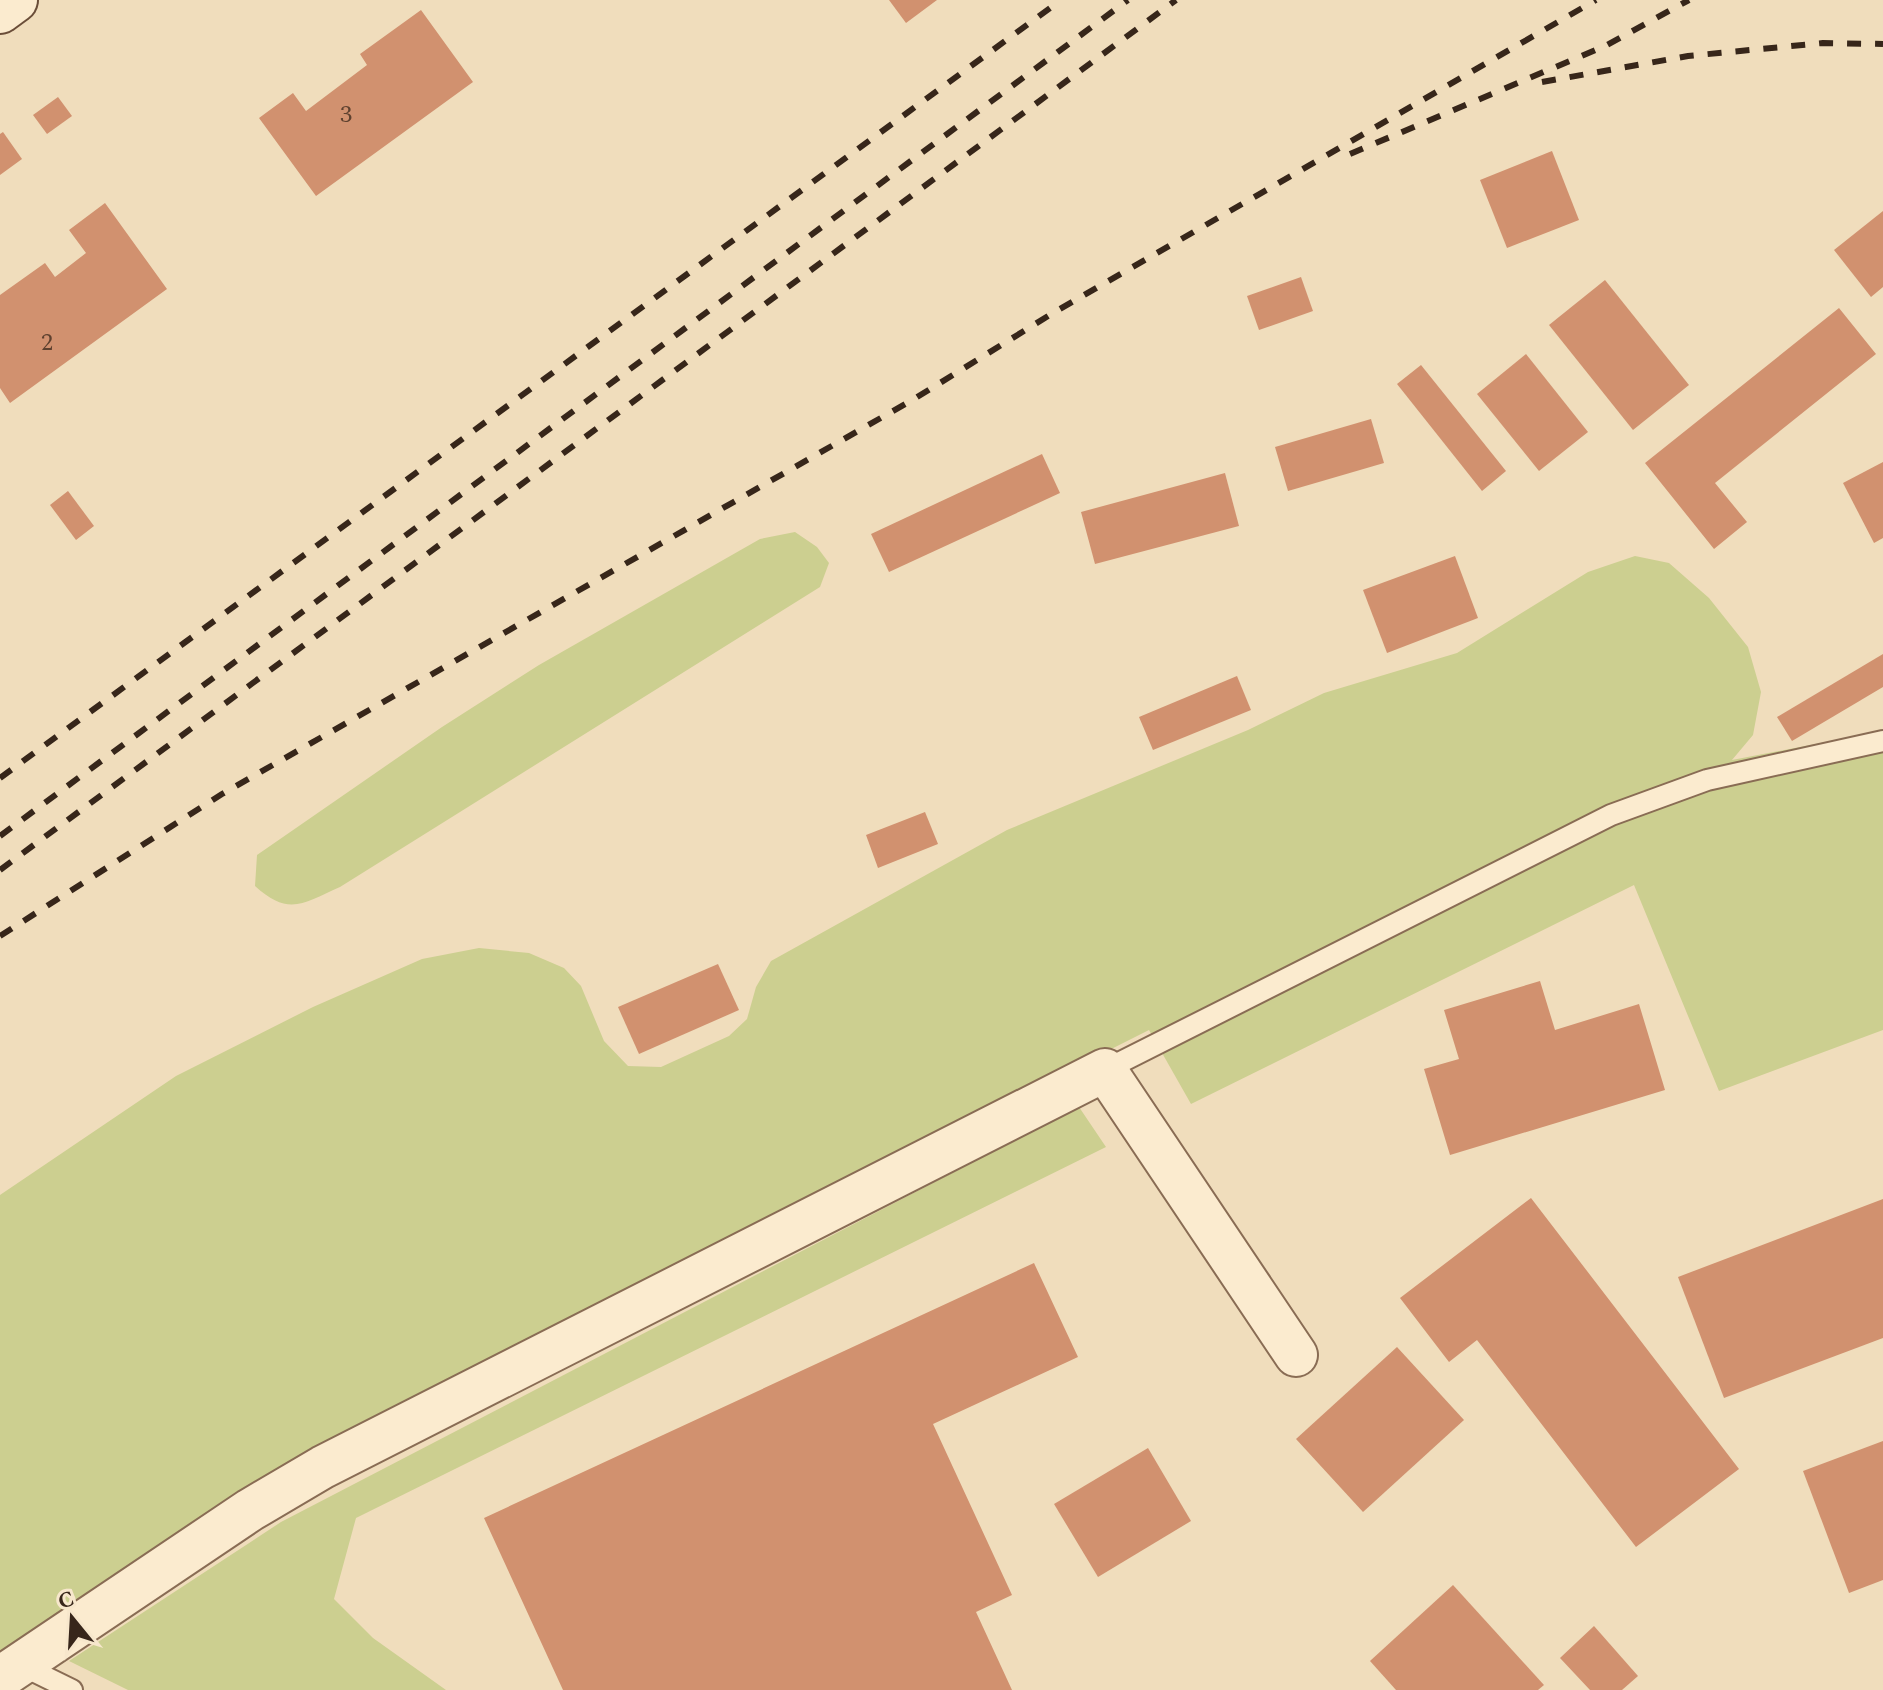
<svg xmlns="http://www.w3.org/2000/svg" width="1883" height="1690" font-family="Spectral,serif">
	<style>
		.green { fill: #cccf90 }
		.building { fill: #d1916f }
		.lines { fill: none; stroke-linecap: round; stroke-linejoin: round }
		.service-casing { stroke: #896c54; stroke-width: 24 }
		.minor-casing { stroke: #896c54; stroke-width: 46 }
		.secondary-casing { stroke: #6a4d38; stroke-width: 48 }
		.service { stroke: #fbebcf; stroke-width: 20 }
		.minor { stroke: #fbebcf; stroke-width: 42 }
		.secondary { stroke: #fbebcf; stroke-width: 44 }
		.rail { stroke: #37261a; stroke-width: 6; stroke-dasharray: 14 14; stroke-linecap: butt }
		.labels { text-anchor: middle; stroke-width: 8; stroke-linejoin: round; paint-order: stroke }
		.number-label { font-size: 24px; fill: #5e412f }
	</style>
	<rect width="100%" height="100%" fill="#f0ddbc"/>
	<g class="green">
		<path d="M 795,532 L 817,547 L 829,563 L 820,587 L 340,887 C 304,903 289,917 255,886 L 257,855 L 442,727 L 539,665 L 760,539 Z"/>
		<path d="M 1635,556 L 1669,563 L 1709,598 L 1748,647 L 1761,692 L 1753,735 L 1732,760 L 1883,731 L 1883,1030 L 1719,1091 L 1634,885 L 1191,1104 L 1149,1030 L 330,1443 L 0,1654 L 0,1195 L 176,1076 L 313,1007 L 422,959 L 479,948 L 529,953 L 564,968 L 581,986 L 604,1041 L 628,1066 L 661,1067 L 729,1036 L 747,1019 L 756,987 L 771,961 L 1007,830 L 1248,730 L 1324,693 L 1457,653 L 1588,572 Z"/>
		<path d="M 1079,1107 L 1106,1147 L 356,1518 L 334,1599 L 373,1638 L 446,1690 L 128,1690 L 69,1661 L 281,1522 Z"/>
	</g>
	<g class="building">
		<path d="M 889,0 L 937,0 L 906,23 Z"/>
		<path d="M 421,10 L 473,82 L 316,196 L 259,118 L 293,93 L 306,111 L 367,65 L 360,54 Z"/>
		<path d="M 58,97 L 72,116 L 47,134 L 33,115 Z"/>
		<path d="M 3,132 L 22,159 L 0,175 L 0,134 Z"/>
		<path d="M 1552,151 L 1579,220 L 1507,248 L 1480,180 Z"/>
		<path d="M 105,203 L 167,289 L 10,403 L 0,388 L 0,295 L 45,263 L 55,277 L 86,253 L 69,230 Z"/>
		<path d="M 1883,211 L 1883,287 L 1871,297 L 1834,250 Z"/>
		<path d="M 1301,277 L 1313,311 L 1259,330 L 1247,296 Z"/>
		<path d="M 1605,280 L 1689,385 L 1633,430 L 1549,325 Z"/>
		<path d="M 1839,308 L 1876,354 L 1715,483 L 1747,522 L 1714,549 L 1645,463 Z"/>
		<path d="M 1526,354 L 1588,432 L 1539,471 L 1477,394 Z"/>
		<path d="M 1421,365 L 1506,471 L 1482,491 L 1397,384 Z"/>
		<path d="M 1371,419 L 1384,463 L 1288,491 L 1275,447 Z"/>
		<path d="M 1042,454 L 1060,493 L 889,572 L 871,534 Z"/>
		<path d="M 1883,462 L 1883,538 L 1874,543 L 1843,483 Z"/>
		<path d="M 1225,473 L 1239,526 L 1095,564 L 1081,512 Z"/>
		<path d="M 68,491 L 94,526 L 76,540 L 50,505 Z"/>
		<path d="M 1455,556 L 1478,618 L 1387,653 L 1363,590 Z"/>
		<path d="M 1883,654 L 1883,687 L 1792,741 L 1777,717 Z"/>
		<path d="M 1237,676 L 1251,710 L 1153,750 L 1139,717 Z"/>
		<path d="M 925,812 L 938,844 L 878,868 L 866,835 Z"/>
		<path d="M 718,964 L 739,1010 L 639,1054 L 618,1007 Z"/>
		<path d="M 1540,981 L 1555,1030 L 1639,1004 L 1665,1090 L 1450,1155 L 1424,1069 L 1459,1059 L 1444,1010 Z"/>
		<path d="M 1531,1198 L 1739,1469 L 1636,1547 L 1477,1340 L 1449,1362 L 1400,1298 Z"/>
		<path d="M 1883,1199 L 1883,1338 L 1724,1398 L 1678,1277 Z"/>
		<path d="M 1034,1263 L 1078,1357 L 933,1424 L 1012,1595 L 976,1612 L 1012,1690 L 563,1690 L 484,1518 Z"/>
		<path d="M 1397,1347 L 1464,1420 L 1363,1512 L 1296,1439 Z"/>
		<path d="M 1883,1441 L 1883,1580 L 1849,1593 L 1803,1471 Z"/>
		<path d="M 1148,1448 L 1191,1521 L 1098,1577 L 1054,1504 Z"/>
		<path d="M 1453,1585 L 1544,1685 L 1538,1690 L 1396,1690 L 1370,1661 Z"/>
		<path d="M 1594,1626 L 1638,1676 L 1622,1690 L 1590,1690 L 1560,1658 Z"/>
	</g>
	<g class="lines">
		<defs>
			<g id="service">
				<path d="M 1105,1070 L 1611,815 L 1707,780 L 1883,741"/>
				<path d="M 19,1664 L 72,1690"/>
			</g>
			<path id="minor" d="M 0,1678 L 250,1510 L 323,1467 L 1105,1070 L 1296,1355"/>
			<path id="secondary" d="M 0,11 L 15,0"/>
		</defs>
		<use href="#service" class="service-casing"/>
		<use href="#minor" class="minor-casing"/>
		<use href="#secondary" class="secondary-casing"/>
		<use href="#service" class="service"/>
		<use href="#minor" class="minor"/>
		<use href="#secondary" class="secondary"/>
		<g class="rail">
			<path d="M 1542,82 L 1688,56 L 1823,43 L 1883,44"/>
			<path d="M 1350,154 L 1605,46 L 1689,0"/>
			<path d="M 0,778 L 1061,0"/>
			<path d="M 0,836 L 1128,0"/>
			<path d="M 0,870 L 1176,0"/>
			<path d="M 0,936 L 222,794 L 914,399 L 1053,313 L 1596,0"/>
		</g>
	</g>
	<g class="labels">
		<g class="number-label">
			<text x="346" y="122">3</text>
			<text x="47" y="350">2</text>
		</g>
	</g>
	<g transform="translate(72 1618) rotate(342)" stroke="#f7e7cc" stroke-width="6" paint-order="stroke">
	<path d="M0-6L14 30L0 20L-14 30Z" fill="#37261a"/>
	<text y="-12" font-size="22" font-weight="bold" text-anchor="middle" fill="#37261a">С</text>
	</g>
</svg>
